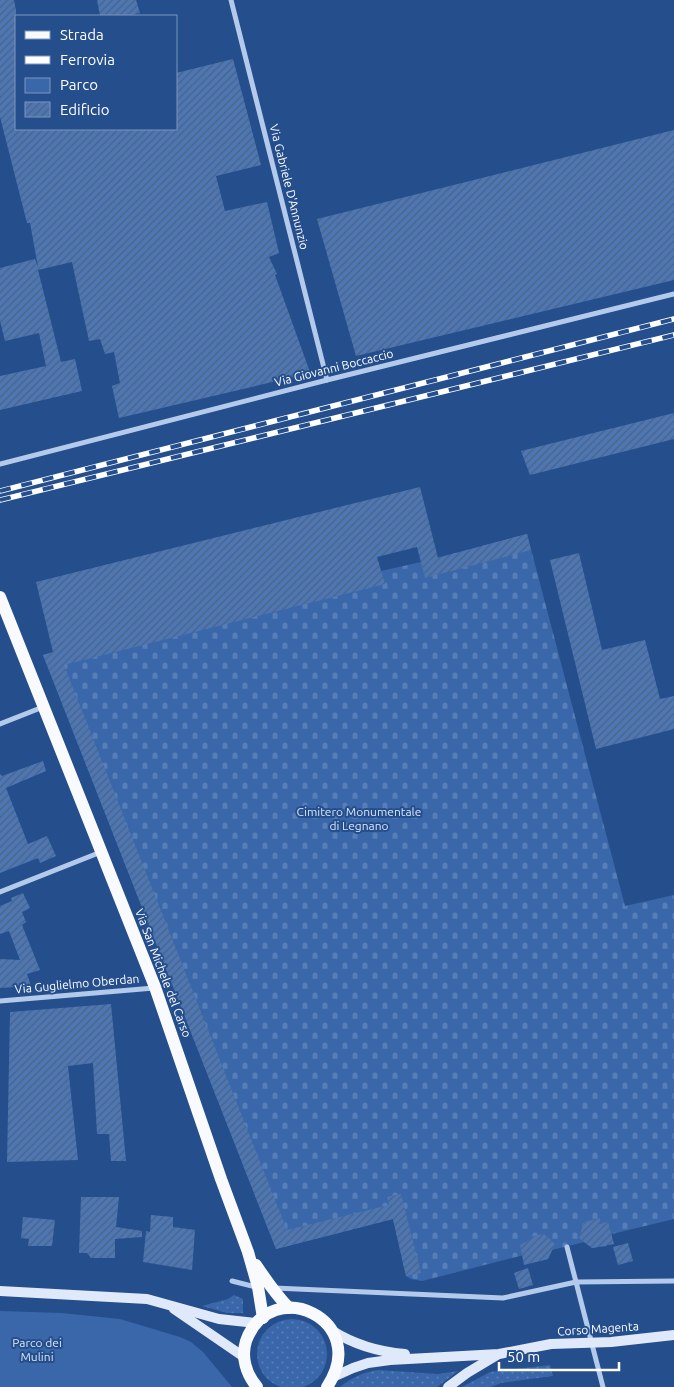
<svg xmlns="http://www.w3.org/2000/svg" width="674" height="1387" font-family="Ubuntu,sans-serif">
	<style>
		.grass { fill: url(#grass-dots) }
		.cemetery { fill: url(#cemetery-stones) }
		.park { fill: #3967aa }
		.building { fill: url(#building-hatch) }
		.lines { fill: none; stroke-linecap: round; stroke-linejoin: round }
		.street { stroke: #b4caeb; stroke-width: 5 }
		.secondary { stroke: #dfe9f9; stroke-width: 10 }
		.primary { stroke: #f8fafe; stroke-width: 12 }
		.rail-casing { stroke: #fff; stroke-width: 5.5 }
		.rail { stroke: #254e8d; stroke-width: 4; stroke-dasharray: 11; stroke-linecap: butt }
		.labels { text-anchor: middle; stroke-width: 4; stroke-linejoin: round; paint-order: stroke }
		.street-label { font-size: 12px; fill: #fff; stroke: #254e8d }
		.park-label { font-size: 12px; fill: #d9e6f8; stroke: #254e8d }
	</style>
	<defs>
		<pattern id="grass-dots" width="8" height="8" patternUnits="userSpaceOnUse" patternTransform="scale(1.25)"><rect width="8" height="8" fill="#3967aa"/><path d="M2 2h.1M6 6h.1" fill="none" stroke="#577eb7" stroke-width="1.8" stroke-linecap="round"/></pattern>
		<pattern id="cemetery-stones" width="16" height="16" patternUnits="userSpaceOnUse" patternTransform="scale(1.25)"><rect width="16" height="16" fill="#3967aa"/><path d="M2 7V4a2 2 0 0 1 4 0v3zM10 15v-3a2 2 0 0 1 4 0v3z" fill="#577eb7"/></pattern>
		<pattern id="building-hatch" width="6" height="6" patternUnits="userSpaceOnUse" patternTransform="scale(1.25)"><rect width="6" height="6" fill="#4d77b4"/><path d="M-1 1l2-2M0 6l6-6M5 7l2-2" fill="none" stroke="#4c6280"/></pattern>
	</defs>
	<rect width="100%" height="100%" fill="#254e8d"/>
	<g class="grass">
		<path d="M 234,1295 L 243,1299 L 243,1313 L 227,1313 L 202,1306 L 228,1299 Z"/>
		<circle cx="292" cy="1354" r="35"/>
		<path d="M 550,1365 L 553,1376 L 501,1383 L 491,1387 L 462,1387 L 490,1372 Z"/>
		<path d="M 378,1370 L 438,1374 L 458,1371 L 437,1387 L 340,1387 C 353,1377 361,1373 378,1370 Z"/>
	</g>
	<path class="cemetery" d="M 527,534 L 625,906 L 674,895 L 674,1219 L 612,1234 L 606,1246 L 592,1248 L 584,1242 L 552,1250 L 548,1259 L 536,1262 L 528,1254 L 422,1281 L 411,1279 L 406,1276 L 393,1219 L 276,1249 L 43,655 L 381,571 L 421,562 Z"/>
	<path class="park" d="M 0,1311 L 62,1313 L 120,1319 L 180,1337 L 191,1342 L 203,1352 L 232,1387 L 0,1387 Z"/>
	<g class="building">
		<path d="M 0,0 L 14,0 L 16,10 L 16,129 L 176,129 L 176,73 L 233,59 L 261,165 L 216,176 L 225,211 L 267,202 L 279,253 L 269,257 L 277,274 L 275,275 L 311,375 L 295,381 L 294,377 L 119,418 L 112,386 L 120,383 L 114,352 L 105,354 L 100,339 L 89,341 L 72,262 L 38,270 L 61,362 L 75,359 L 82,391 L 0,410 L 0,376 L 46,366 L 39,333 L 5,341 L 0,321 L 0,268 L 35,259 L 38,267 L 30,223 L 27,223 L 0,117 Z"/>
		<path d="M 97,0 L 136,0 L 140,13 L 127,16 L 100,16 Z"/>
		<path d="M 674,130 L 674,280 L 356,356 L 317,219 Z"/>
		<path d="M 674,413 L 674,439 L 530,475 L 521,451 Z"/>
		<path d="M 420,487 L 438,558 L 527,534 L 531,550 L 425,578 L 417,547 L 377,557 L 385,584 L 64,665 L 287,1230 L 389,1205 L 387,1197 L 401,1194 L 421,1273 L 406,1276 L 393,1219 L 276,1249 L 43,655 L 53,652 L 36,582 Z"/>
		<path d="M 579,553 L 602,650 L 645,640 L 660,699 L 674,696 L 674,729 L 596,749 L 550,560 Z"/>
		<path d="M 43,761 L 46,771 L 6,788 L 28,844 L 47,836 L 56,856 L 40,863 L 38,858 L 0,873 L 0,774 L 2,776 Z"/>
		<path d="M 23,893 L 30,908 L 22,912 L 26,922 L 22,925 L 40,970 L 27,974 L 31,986 L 0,988 L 0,959 L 20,960 L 9,931 L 0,934 L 0,906 L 12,901 L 11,898 Z"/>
		<path d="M 111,1004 L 126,1161 L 111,1161 L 109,1134 L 97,1134 L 93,1063 L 68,1066 L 78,1160 L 7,1162 L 10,1012 Z"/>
		<path d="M 81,1197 L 119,1197 L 116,1227 L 142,1231 L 142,1237 L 115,1239 L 115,1258 L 91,1258 L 87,1253 L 79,1253 Z"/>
		<path d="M 151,1215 L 173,1217 L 173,1227 L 195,1230 L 192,1270 L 143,1262 L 146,1231 L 150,1232 Z"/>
		<path d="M 23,1217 L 55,1220 L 52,1246 L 28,1246 L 29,1239 L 21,1238 Z"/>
		<path d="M 600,1218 L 600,1224 L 608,1222 L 614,1244 L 592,1248 L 579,1238 L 584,1222 Z"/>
		<path d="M 544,1234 L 555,1244 L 548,1259 L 524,1265 L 520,1245 L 530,1240 L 533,1236 Z"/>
		<path d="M 628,1243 L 633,1261 L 618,1265 L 613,1247 Z"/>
		<path d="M 528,1268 L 533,1285 L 519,1289 L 514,1273 Z"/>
	</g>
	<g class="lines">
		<g class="street">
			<path d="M 231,0 L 327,380"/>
			<path d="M 0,464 L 327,380 L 674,294"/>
			<path d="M 0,724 L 43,707"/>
			<path d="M 0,892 L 101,852"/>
			<path d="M 0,1001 L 154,988"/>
			<path d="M 567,1247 L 603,1387"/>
			<path d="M 232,1281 L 256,1287"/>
			<path d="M 274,1288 L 503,1298 L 576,1282 L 674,1281"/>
		</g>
		<g class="secondary">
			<path d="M 0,1291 L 147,1299 L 219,1319 L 256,1323"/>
			<path d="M 174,1309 L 244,1357"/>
			<path d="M 331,1330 C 353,1344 379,1352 405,1354"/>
			<path d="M 333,1377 L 353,1368 L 368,1363 L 390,1360 L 499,1354 L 551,1344 L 611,1342 L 674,1335"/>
			<path d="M 448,1387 L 467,1373 L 497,1355"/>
		</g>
		<g class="primary">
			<path d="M 0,597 L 155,987 L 221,1179 L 248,1252 L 258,1287 L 263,1318"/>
			<path d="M 256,1265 C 266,1280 276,1295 289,1308"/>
			<path d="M 257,1387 C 246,1374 241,1357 246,1341 C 271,1273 372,1320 327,1387"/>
		</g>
		<defs>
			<g id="rail">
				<path d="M 0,491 L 674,319"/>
				<path d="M 0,500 L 674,335"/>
			</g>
		</defs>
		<use href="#rail" class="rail-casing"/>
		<use href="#rail" class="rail"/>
	</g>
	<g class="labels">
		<g class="street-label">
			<text transform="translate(289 187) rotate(76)" y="4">Via Gabriele D'Annunzio</text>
			<text transform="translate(334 368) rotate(-14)" y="4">Via Giovanni Boccaccio</text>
			<text transform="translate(163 973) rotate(69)" y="4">Via San Michele del Carso</text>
			<text transform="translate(77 984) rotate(-5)" y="4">Via Guglielmo Oberdan</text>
			<text transform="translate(598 1329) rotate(-4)" y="4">Corso Magenta</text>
		</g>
		<g class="park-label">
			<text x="359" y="816">Cimitero Monumentale<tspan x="359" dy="14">di Legnano</tspan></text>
			<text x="37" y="1347">Parco dei<tspan x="37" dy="14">Mulini</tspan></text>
		</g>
	</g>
	<rect x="15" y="15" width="162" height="115" fill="#254e8d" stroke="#7c95bb"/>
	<rect x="25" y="31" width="25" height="8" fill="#f8fafe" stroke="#7c95bb"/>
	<text x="60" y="40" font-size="15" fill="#ffffff">Strada</text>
	<rect x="25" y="56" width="25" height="8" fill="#ffffff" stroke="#7c95bb"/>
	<text x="60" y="65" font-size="15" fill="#ffffff">Ferrovia</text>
	<rect x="25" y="78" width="25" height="15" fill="#3967aa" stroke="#7c95bb"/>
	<text x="60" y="90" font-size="15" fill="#ffffff">Parco</text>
	<rect x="25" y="102" width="25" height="15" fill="url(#building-hatch)" stroke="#7c95bb"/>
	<text x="60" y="115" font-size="15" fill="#ffffff">Edificio</text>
	<path d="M499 1362v8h120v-8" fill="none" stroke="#ffffff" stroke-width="2.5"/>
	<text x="507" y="1362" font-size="15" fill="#ffffff" stroke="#254e8d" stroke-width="4" paint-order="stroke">50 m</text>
</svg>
